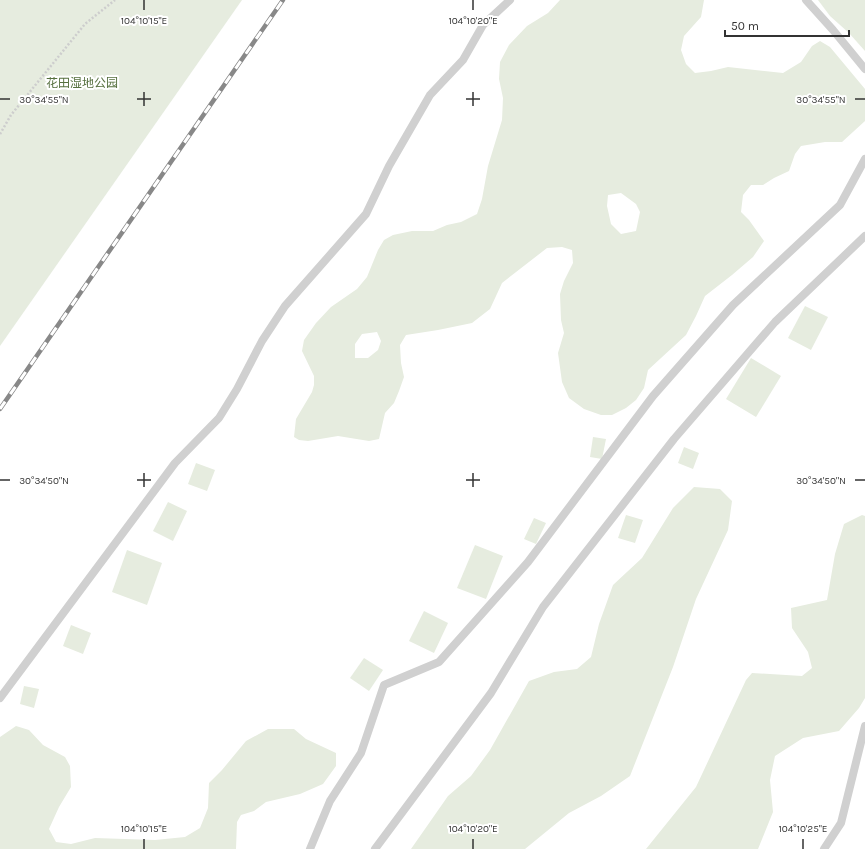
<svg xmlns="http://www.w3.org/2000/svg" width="865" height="849" font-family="Karla,'Noto Sans SC',sans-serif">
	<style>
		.green { fill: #e6ecdf; fill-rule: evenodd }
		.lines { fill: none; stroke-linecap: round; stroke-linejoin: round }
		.path { stroke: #cdcdcd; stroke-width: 2.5; stroke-dasharray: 2 2; stroke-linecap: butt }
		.service { stroke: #d0d0d0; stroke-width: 8 }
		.rail-casing { stroke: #888; stroke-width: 4.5 }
		.rail { stroke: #fff; stroke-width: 3; stroke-dasharray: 9; stroke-linecap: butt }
		.ticks { fill: none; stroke: #333; stroke-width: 1.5 }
		.labels { text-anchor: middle; stroke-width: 4; stroke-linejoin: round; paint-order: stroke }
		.park-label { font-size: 12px; fill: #56703f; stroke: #fff }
		.ticks-label { font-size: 10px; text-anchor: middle; fill: #333; stroke: #fff; stroke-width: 4; stroke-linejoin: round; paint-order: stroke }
	</style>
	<rect width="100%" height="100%" fill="#fff"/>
	<g class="green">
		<path d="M 0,0 L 242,0 L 0,346 Z"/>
		<path d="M 560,0 L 704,0 L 701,17 L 684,36 L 681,50 L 686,64 L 695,73 L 711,71 L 728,67 L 783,73 L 801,62 L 812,46 L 820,41 L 830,47 L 865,89 L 865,121 L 842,142 L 825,142 L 801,146 L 795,154 L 789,171 L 774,178 L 763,185 L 751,185 L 743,195 L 741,212 L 749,220 L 764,241 L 753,257 L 732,275 L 705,296 L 696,316 L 686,335 L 648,370 L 644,388 L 636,400 L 626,408 L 612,415 L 601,415 L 584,409 L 569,398 L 562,382 L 558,353 L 564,333 L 561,320 L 560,294 L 564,281 L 573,263 L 572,250 L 562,247 L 547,248 L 502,283 L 490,309 L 472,323 L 438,330 L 406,335 L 400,345 L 401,363 L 404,377 L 399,391 L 394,403 L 385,413 L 379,439 L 369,441 L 338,436 L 308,441 L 299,440 L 294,437 L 296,419 L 312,392 L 314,385 L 314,376 L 302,351 L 304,340 L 316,323 L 331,307 L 357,289 L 367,277 L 378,250 L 384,240 L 393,235 L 412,231 L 433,231 L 447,225 L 461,222 L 477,214 L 482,199 L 488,166 L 502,120 L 503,98 L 499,79 L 500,62 L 509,45 L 527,26 L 548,13 ZM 621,193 L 636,204 L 640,212 L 636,231 L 621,234 L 611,224 L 607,206 L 608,195 ZM 377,332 L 381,341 L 378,350 L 368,358 L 355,358 L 355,344 L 362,334 Z"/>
		<path d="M 818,0 L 865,0 L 865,51 L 849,33 L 830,16 Z"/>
		<path d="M 805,306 L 828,317 L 811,350 L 788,338 Z"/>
		<path d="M 751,358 L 781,376 L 756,417 L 726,399 Z"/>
		<path d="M 593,437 L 606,439 L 602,459 L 590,457 Z"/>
		<path d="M 684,447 L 699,453 L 693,469 L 678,463 Z"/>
		<path d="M 196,463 L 215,470 L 207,491 L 188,484 Z"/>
		<path d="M 694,487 L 720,489 L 732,501 L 728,530 L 696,599 L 673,667 L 630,776 L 601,796 L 569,813 L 525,849 L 411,849 L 448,796 L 471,776 L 490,750 L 529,681 L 554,672 L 577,669 L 591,657 L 599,624 L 613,585 L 642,558 L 673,508 Z"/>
		<path d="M 168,502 L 187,511 L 173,541 L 153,531 Z"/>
		<path d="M 626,515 L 643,520 L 635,543 L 618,538 Z"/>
		<path d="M 862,515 L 865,516 L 865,698 L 859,708 L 839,731 L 803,738 L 775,756 L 770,780 L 773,812 L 758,849 L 646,849 L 696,787 L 746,680 L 752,673 L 802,676 L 812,668 L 808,652 L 792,628 L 791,608 L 827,600 L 835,554 L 844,524 Z"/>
		<path d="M 534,518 L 546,523 L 536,544 L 524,539 Z"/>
		<path d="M 475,545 L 503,556 L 486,599 L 457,588 Z"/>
		<path d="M 127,550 L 162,563 L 147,605 L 112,592 Z"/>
		<path d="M 424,611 L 448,623 L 434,653 L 409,641 Z"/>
		<path d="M 71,625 L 91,633 L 83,654 L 63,646 Z"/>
		<path d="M 364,658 L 383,670 L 369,691 L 350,678 Z"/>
		<path d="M 24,686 L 39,689 L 34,708 L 20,704 Z"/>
		<path d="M 16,726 L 29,730 L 43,745 L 65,757 L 70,766 L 71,787 L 59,807 L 49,829 L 56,842 L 71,844 L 95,838 L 155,840 L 185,837 L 200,828 L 208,808 L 209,783 L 222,770 L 246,741 L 268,729 L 294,729 L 306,739 L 336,753 L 336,766 L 323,784 L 300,794 L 266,802 L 254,811 L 241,815 L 237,822 L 236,849 L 0,849 L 0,737 Z"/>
	</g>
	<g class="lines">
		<path class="path" d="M 0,134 L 11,115 L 85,24 L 115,0"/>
		<g class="service">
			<path d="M 806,0 L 833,30 L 865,69"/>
			<path d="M 0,698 L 175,463 L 219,418 L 237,389 L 262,341 L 285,306 L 366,214 L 389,166 L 430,95 L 463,60 L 483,25 L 510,0"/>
			<path d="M 310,849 L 330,801 L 361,753 L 384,685 L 439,662 L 528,562 L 653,396 L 733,305 L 840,205 L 865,159"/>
			<path d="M 375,849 L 491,693 L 543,607 L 674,439 L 775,322 L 865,236"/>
			<path d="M 824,849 L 841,823 L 865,726"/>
		</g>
		<defs>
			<path id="rail" d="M 0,409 L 283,0"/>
		</defs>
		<use href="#rail" class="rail-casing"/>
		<use href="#rail" class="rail"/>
	</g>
	<path class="ticks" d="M 144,0 L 144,10M 473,0 L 473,10M 144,92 L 144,106M 473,92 L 473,106M 0,99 L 10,99M 137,99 L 151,99M 466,99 L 480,99M 855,99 L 865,99M 144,473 L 144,487M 473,473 L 473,487M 0,480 L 10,480M 137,480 L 151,480M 466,480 L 480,480M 855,480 L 865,480M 144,839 L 144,849M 473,839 L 473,849M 803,839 L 803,849"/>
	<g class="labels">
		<g class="park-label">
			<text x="82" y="87">花田湿地公园</text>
		</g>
	</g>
	<g class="ticks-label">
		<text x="144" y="24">104°10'15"E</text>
		<text x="473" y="24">104°10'20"E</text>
		<text x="44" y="103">30°34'55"N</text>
		<text x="821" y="103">30°34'55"N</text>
		<text x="44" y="484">30°34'50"N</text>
		<text x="821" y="484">30°34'50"N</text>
		<text x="144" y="832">104°10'15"E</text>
		<text x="473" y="832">104°10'20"E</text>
		<text x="803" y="832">104°10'25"E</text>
	</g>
	<path d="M725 30v6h124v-6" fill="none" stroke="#333333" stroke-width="2"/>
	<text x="731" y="30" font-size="12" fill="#333333" stroke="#ffffff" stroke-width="3" paint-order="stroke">50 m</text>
</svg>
